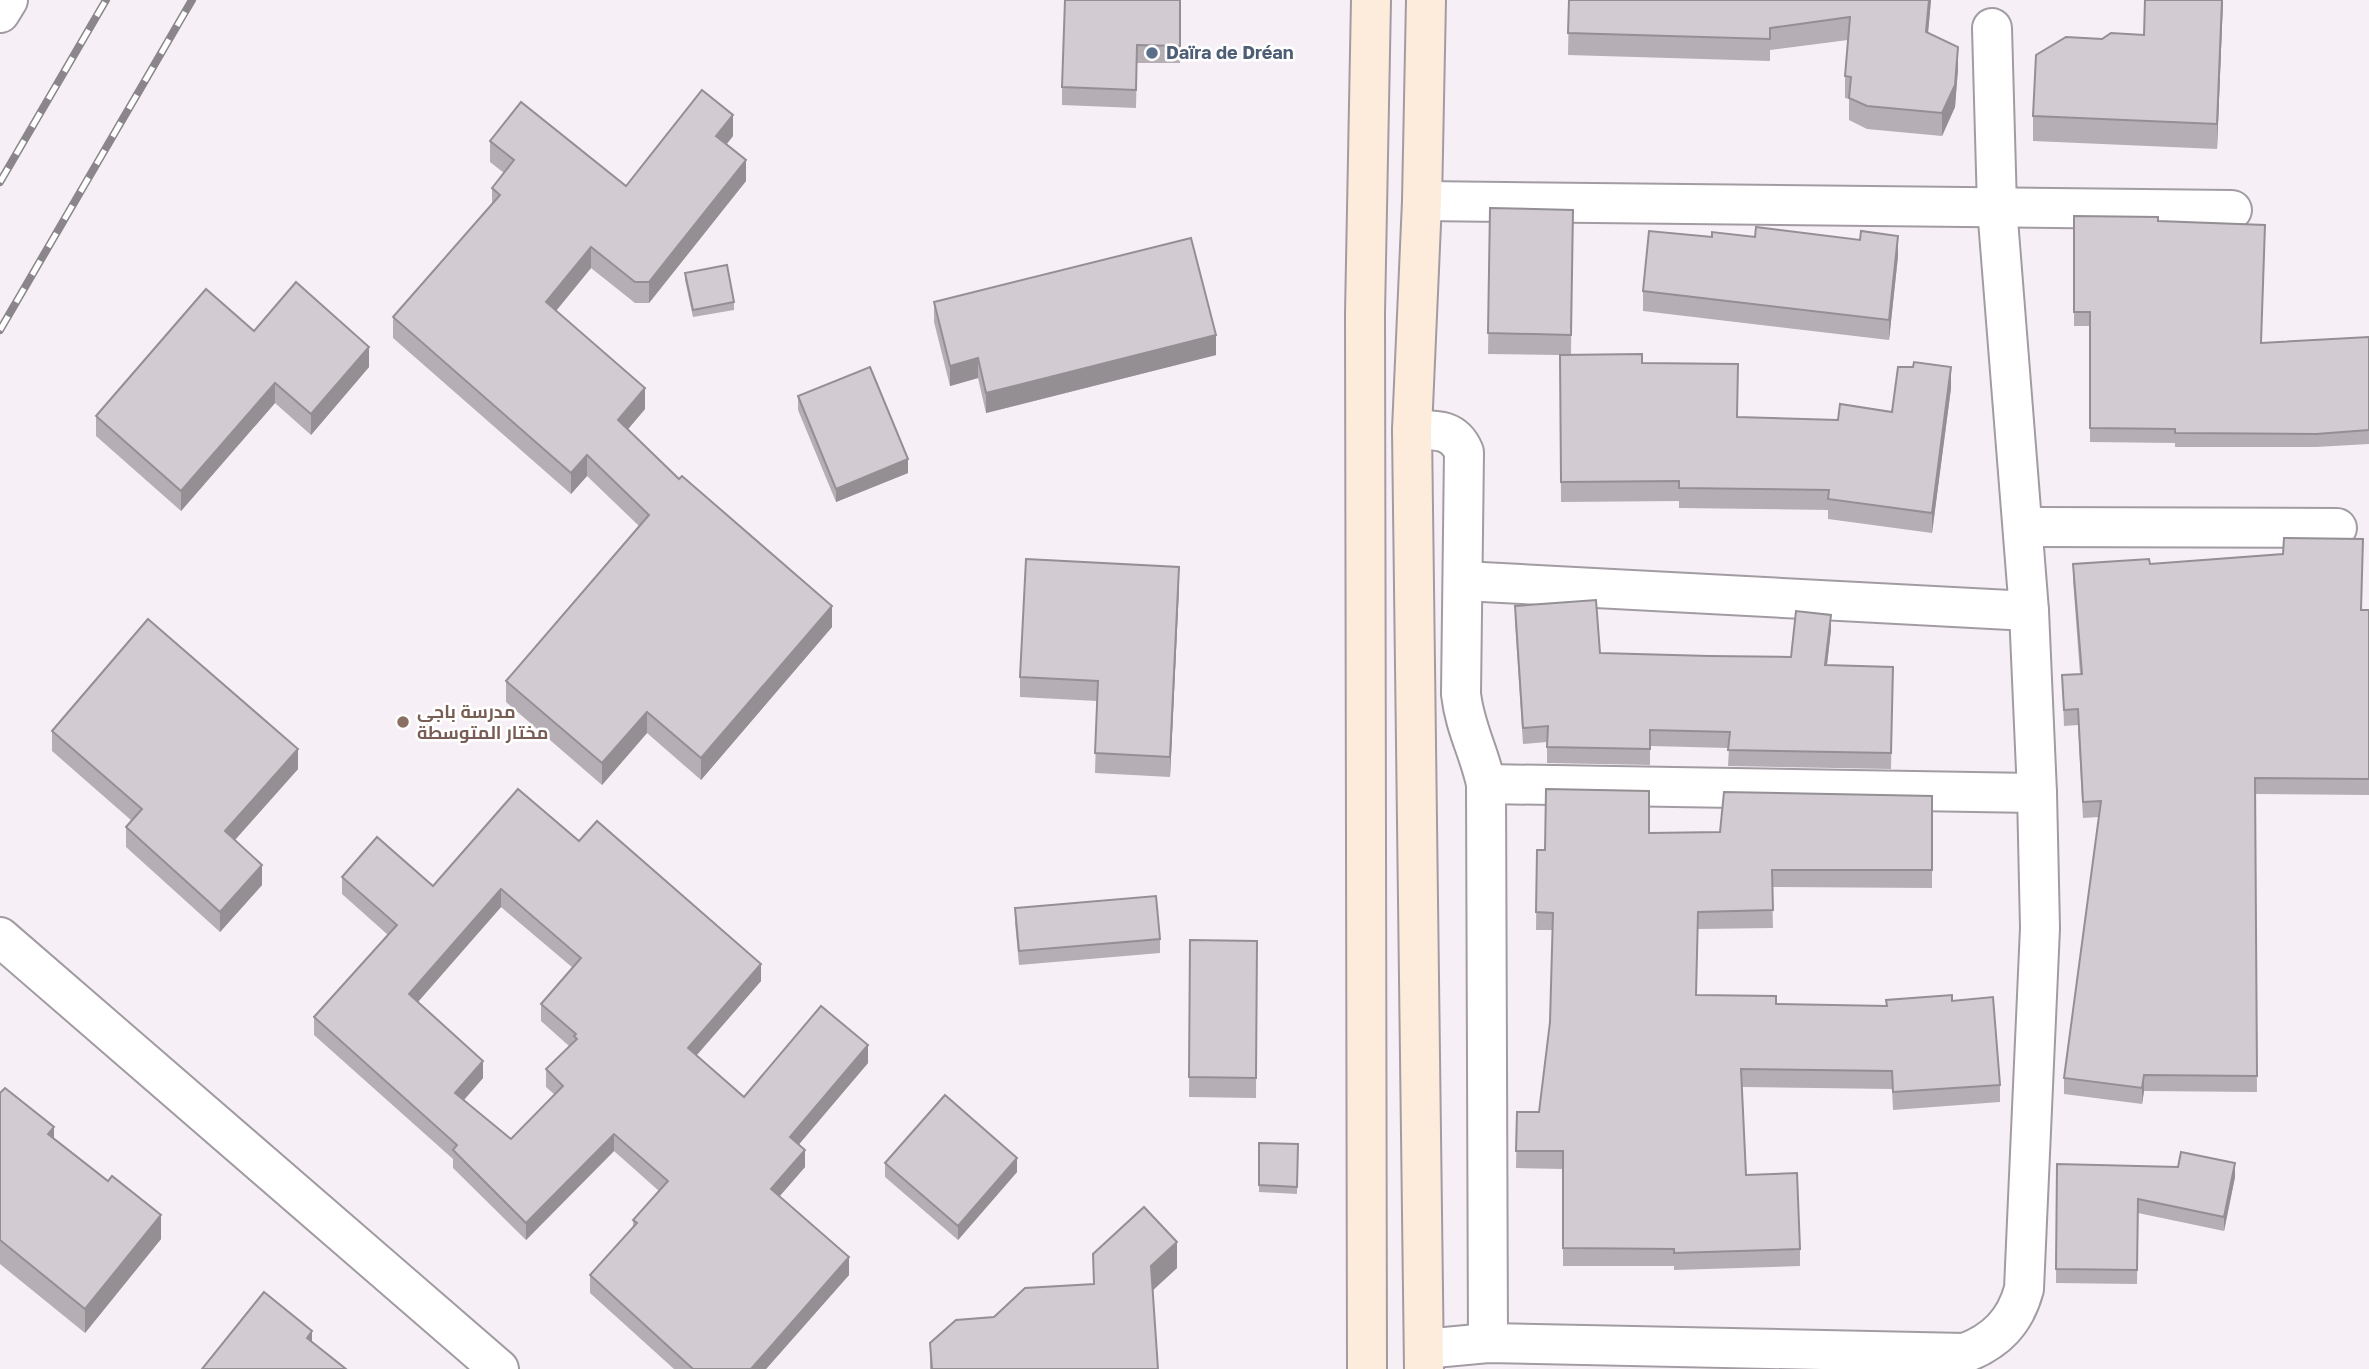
<svg xmlns="http://www.w3.org/2000/svg" width="2369" height="1369" font-family="'Golos Text',Cairo,sans-serif">
	<style>
		.lines { fill: none; stroke-linecap: round; stroke-linejoin: round }
		.street-casing { stroke: #a29ca2; stroke-width: 42 }
		.secondary-casing { stroke: #a29ca2; stroke-width: 42 }
		.street { stroke: #fff; stroke-width: 38 }
		.secondary { stroke: #fdecdb; stroke-width: 38 }
		.rail-casing { stroke: #8a868a; stroke-width: 8 }
		.rail { stroke: #fff; stroke-width: 5; stroke-dasharray: 16; stroke-linecap: butt }
		.wall { fill: #b5afb5; fill-rule: evenodd }
		.shaded-wall { fill: #938f93 }
		.building { fill: #d2ccd2; stroke: #938f93; stroke-width: 2; fill-rule: evenodd }
		.service-dot { fill: #5c6f8a; stroke: #fff; stroke-width: 2.5 }
		.education-dot { fill: #8d6e63; stroke: #fff; stroke-width: 2.5 }
		.labels { text-anchor: middle; stroke-width: 5; stroke-linejoin: round; paint-order: stroke }
		.service-label { font-size: 18px; font-weight: bold; fill: #4e5e75; stroke: #fff; text-anchor: start }
		.education-label { font-size: 18px; font-weight: bold; fill: #785e54; stroke: #fff; text-anchor: start }
	</style>
	<rect width="100%" height="100%" fill="#f6f0f6"/>
	<g class="lines">
		<defs>
			<g id="street">
				<path d="M 0,13 L 8,0"/>
				<path d="M 1422,201 L 2232,210"/>
				<path d="M 1412,430 C 1435,430 1454,428 1464,452 L 1461,694 C 1465,729 1479,751 1486,784 L 1488,1343"/>
				<path d="M 2023,527 L 2337,528"/>
				<path d="M 1463,581 L 2029,611"/>
				<path d="M 1486,784 L 2037,793"/>
				<path d="M 0,937 L 499,1369"/>
				<path d="M 1424,1349 L 1488,1343 L 1965,1353 C 1996,1341 2015,1322 2024,1289 L 2040,928 L 2037,793 L 2029,611 L 1997,207 L 1992,28"/>
			</g>
			<g id="secondary">
				<path d="M 1367,1369 L 1365,314 L 1371,0"/>
				<path d="M 1424,1369 L 1412,430 L 1422,201 L 1426,0"/>
			</g>
		</defs>
		<use href="#street" class="street-casing"/>
		<use href="#secondary" class="secondary-casing"/>
		<use href="#street" class="street"/>
		<use href="#secondary" class="secondary"/>
		<defs>
			<g id="rail">
				<path d="M 0,182 L 106,0"/>
				<path d="M 0,330 L 192,0"/>
			</g>
		</defs>
		<use href="#rail" class="rail-casing"/>
		<use href="#rail" class="rail"/>
	</g>
	<g class="wall">
		<path d="M 1180,0 L 1180,63 L 1137,63 L 1136,108 L 1062,105 L 1062,87 Z"/>
		<path d="M 1569,0 L 1931,0 L 1928,33 L 1958,69 L 1955,107 L 1942,136 L 1867,129 L 1849,120 L 1849,99 L 1845,98 L 1845,76 L 1848,40 L 1770,50 L 1770,61 L 1568,55 Z"/>
		<path d="M 2223,0 L 2217,149 L 2033,141 L 2033,116 L 2102,39 L 2144,35 Z"/>
		<path d="M 733,136 L 727,144 L 746,181 L 649,303 L 635,303 L 591,268 L 556,311 L 645,409 L 628,429 L 832,627 L 701,780 L 647,733 L 602,785 L 506,702 L 506,681 L 639,526 L 587,476 L 571,494 L 393,338 L 393,317 L 492,204 L 492,188 L 504,173 L 490,162 L 490,141 L 626,186 Z"/>
		<path d="M 1490,208 L 1573,210 L 1571,354 L 1642,363 L 1737,417 L 1838,420 L 1892,412 L 1951,388 L 1932,533 L 1828,519 L 1828,510 L 1679,508 L 1679,501 L 1561,502 L 1560,355 L 1488,354 Z"/>
		<path d="M 2074,216 L 2158,221 L 2261,343 L 2369,337 L 2369,444 L 2316,447 L 2175,447 L 2175,443 L 2090,442 L 2090,326 L 2074,326 Z"/>
		<path d="M 1898,256 L 1889,340 L 1643,311 L 1643,291 Z"/>
		<path d="M 685,273 L 734,302 L 734,310 L 693,317 L 685,280 Z"/>
		<path d="M 934,302 L 1216,355 L 986,413 L 978,378 L 950,386 L 934,322 Z"/>
		<path d="M 254,331 L 369,367 L 311,435 L 275,403 L 181,511 L 96,436 L 96,416 Z"/>
		<path d="M 798,396 L 908,473 L 836,502 L 798,410 Z"/>
		<path d="M 2073,564 L 2362,610 L 2369,610 L 2369,795 L 2255,794 L 2257,1092 L 2144,1091 L 2142,1104 L 2064,1094 L 2064,1078 L 2099,817 L 2083,818 L 2078,725 L 2064,726 L 2062,675 L 2080,674 L 2073,580 Z"/>
		<path d="M 1179,587 L 1170,777 L 1095,773 L 1097,701 L 1020,697 L 1020,677 Z"/>
		<path d="M 1515,606 L 1600,653 L 1709,656 L 1791,657 L 1831,630 L 1827,665 L 1893,667 L 1891,769 L 1728,766 L 1729,748 L 1650,746 L 1650,765 L 1547,763 L 1547,742 L 1523,744 L 1515,621 Z"/>
		<path d="M 52,731 L 298,769 L 235,840 L 262,885 L 220,932 L 126,847 L 126,827 L 132,821 L 52,751 Z"/>
		<path d="M 1932,796 L 1932,888 L 1772,887 L 1773,928 L 1698,929 L 1696,995 L 1776,1004 L 1886,1006 L 1952,1001 L 2000,1085 L 2000,1102 L 1893,1110 L 1892,1089 L 1742,1087 L 1746,1175 L 1800,1249 L 1800,1266 L 1674,1270 L 1674,1266 L 1563,1266 L 1563,1169 L 1516,1168 L 1517,1112 L 1539,1112 L 1550,1022 L 1553,930 L 1536,930 L 1537,850 L 1545,850 L 1649,833 L 1720,832 Z"/>
		<path d="M 579,841 L 761,981 L 697,1055 L 744,1097 L 868,1063 L 798,1145 L 805,1167 L 779,1197 L 849,1275 L 766,1369 L 674,1369 L 590,1293 L 590,1275 L 633,1228 L 633,1220 L 659,1191 L 614,1151 L 526,1240 L 453,1168 L 453,1159 L 314,1035 L 314,1017 L 388,935 L 342,894 L 342,877 L 433,886 ZM 501,907 L 573,968 L 541,1004 L 541,1021 L 569,1046 L 546,1069 L 546,1087 L 555,1095 L 511,1139 L 464,1100 L 483,1078 L 418,1002 Z"/>
		<path d="M 1015,908 L 1160,939 L 1160,953 L 1019,965 L 1015,922 Z"/>
		<path d="M 1190,940 L 1257,941 L 1256,1098 L 1189,1097 Z"/>
		<path d="M 0,1093 L 54,1139 L 161,1239 L 85,1333 L 0,1264 Z"/>
		<path d="M 1259,1143 L 1298,1144 L 1297,1194 L 1259,1192 Z"/>
		<path d="M 885,1163 L 1017,1172 L 958,1240 L 885,1177 Z"/>
		<path d="M 2057,1164 L 2235,1177 L 2224,1231 L 2138,1213 L 2137,1284 L 2056,1283 Z"/>
		<path d="M 1093,1254 L 1177,1268 L 1153,1290 L 1158,1369 L 930,1369 L 930,1343 L 994,1317 L 1093,1284 Z"/>
	</g>
	<g class="shaded-wall">
		<path d="M 1929,0 L 1931,0 L 1926,55 L 1926,32 Z"/>
		<path d="M 2222,0 L 2223,0 L 2217,149 L 2217,124 Z"/>
		<path d="M 1958,47 L 1958,69 L 1955,107 L 1942,136 L 1942,113 Z"/>
		<path d="M 733,115 L 733,136 L 716,157 L 716,136 Z"/>
		<path d="M 746,160 L 746,181 L 649,303 L 649,282 Z"/>
		<path d="M 1898,236 L 1898,256 L 1889,340 L 1889,320 Z"/>
		<path d="M 591,247 L 591,268 L 546,323 L 546,302 Z"/>
		<path d="M 1216,335 L 1216,355 L 986,413 L 986,393 Z"/>
		<path d="M 369,347 L 369,367 L 311,435 L 311,414 Z"/>
		<path d="M 978,358 L 978,378 L 950,386 L 950,366 Z"/>
		<path d="M 1951,367 L 1951,388 L 1932,533 L 1932,513 Z"/>
		<path d="M 275,383 L 275,403 L 181,511 L 181,491 Z"/>
		<path d="M 645,388 L 645,409 L 618,441 L 618,420 Z"/>
		<path d="M 587,455 L 587,476 L 571,494 L 571,473 Z"/>
		<path d="M 908,459 L 908,473 L 836,502 L 836,489 Z"/>
		<path d="M 1179,567 L 1179,587 L 1170,777 L 1170,757 Z"/>
		<path d="M 832,606 L 832,627 L 701,780 L 701,758 Z"/>
		<path d="M 1831,615 L 1831,630 L 1825,681 L 1825,665 Z"/>
		<path d="M 647,712 L 647,733 L 602,785 L 602,763 Z"/>
		<path d="M 298,749 L 298,769 L 225,851 L 225,831 Z"/>
		<path d="M 262,865 L 262,885 L 220,932 L 220,912 Z"/>
		<path d="M 501,889 L 501,907 L 409,1012 L 409,994 Z"/>
		<path d="M 761,964 L 761,981 L 688,1065 L 688,1048 Z"/>
		<path d="M 868,1045 L 868,1063 L 790,1155 L 790,1137 Z"/>
		<path d="M 483,1061 L 483,1078 L 455,1110 L 455,1093 Z"/>
		<path d="M 2144,1075 L 2144,1091 L 2142,1104 L 2142,1088 Z"/>
		<path d="M 54,1127 L 54,1151 L 48,1134 Z"/>
		<path d="M 614,1134 L 614,1151 L 526,1240 L 526,1223 Z"/>
		<path d="M 805,1150 L 805,1167 L 771,1206 L 771,1189 Z"/>
		<path d="M 1017,1158 L 1017,1172 L 958,1240 L 958,1226 Z"/>
		<path d="M 2235,1163 L 2235,1177 L 2224,1231 L 2224,1217 Z"/>
		<path d="M 161,1215 L 161,1239 L 85,1333 L 85,1309 Z"/>
		<path d="M 1177,1242 L 1177,1268 L 1151,1292 L 1151,1266 Z"/>
		<path d="M 849,1257 L 849,1275 L 766,1369 L 751,1369 Z"/>
		<path d="M 312,1331 L 312,1365 L 307,1338 Z"/>
	</g>
	<g class="building">
		<path d="M 1065,0 L 1180,0 L 1180,46 L 1137,45 L 1136,90 L 1062,87 Z"/>
		<path d="M 1569,0 L 1929,0 L 1926,32 L 1958,47 L 1955,85 L 1942,113 L 1867,106 L 1849,98 L 1851,77 L 1845,76 L 1850,17 L 1770,28 L 1770,39 L 1568,33 Z"/>
		<path d="M 2145,0 L 2222,0 L 2217,124 L 2033,116 L 2036,55 L 2066,37 L 2102,39 L 2111,33 L 2144,35 Z"/>
		<path d="M 702,90 L 733,115 L 716,136 L 746,160 L 649,282 L 635,282 L 591,247 L 546,302 L 645,388 L 618,420 L 679,479 L 682,476 L 832,606 L 701,758 L 647,712 L 602,763 L 506,681 L 649,515 L 587,455 L 571,473 L 393,317 L 500,195 L 492,188 L 514,160 L 490,141 L 521,102 L 626,186 Z"/>
		<path d="M 1490,208 L 1573,210 L 1571,335 L 1488,333 Z"/>
		<path d="M 2074,216 L 2158,217 L 2158,221 L 2265,225 L 2261,343 L 2369,337 L 2369,430 L 2316,434 L 2175,433 L 2175,429 L 2090,428 L 2090,312 L 2074,312 Z"/>
		<path d="M 1756,227 L 1860,240 L 1861,231 L 1898,236 L 1889,320 L 1643,291 L 1649,231 L 1712,237 L 1712,232 L 1755,237 Z"/>
		<path d="M 1191,238 L 1216,335 L 986,393 L 978,358 L 950,366 L 934,302 Z"/>
		<path d="M 727,265 L 734,302 L 693,310 L 685,273 Z"/>
		<path d="M 296,282 L 369,347 L 311,414 L 275,383 L 181,491 L 96,416 L 206,289 L 254,331 Z"/>
		<path d="M 1642,354 L 1642,363 L 1738,364 L 1737,417 L 1838,420 L 1840,404 L 1892,412 L 1898,367 L 1913,367 L 1914,362 L 1951,367 L 1932,513 L 1828,499 L 1829,490 L 1679,488 L 1679,481 L 1561,482 L 1560,355 Z"/>
		<path d="M 870,367 L 908,459 L 836,489 L 798,396 Z"/>
		<path d="M 2284,538 L 2363,539 L 2361,610 L 2369,610 L 2369,779 L 2255,778 L 2257,1076 L 2144,1075 L 2142,1088 L 2064,1078 L 2101,801 L 2083,802 L 2078,709 L 2064,710 L 2062,675 L 2082,674 L 2073,564 L 2149,559 L 2150,564 L 2283,554 Z"/>
		<path d="M 1026,559 L 1179,567 L 1170,757 L 1095,753 L 1098,681 L 1020,677 Z"/>
		<path d="M 1596,600 L 1600,653 L 1709,656 L 1791,657 L 1796,611 L 1831,615 L 1825,665 L 1893,667 L 1891,753 L 1728,750 L 1730,732 L 1650,730 L 1650,749 L 1547,747 L 1548,726 L 1523,728 L 1515,606 Z"/>
		<path d="M 148,619 L 298,749 L 225,831 L 262,865 L 220,912 L 126,827 L 142,809 L 52,731 Z"/>
		<path d="M 518,789 L 579,841 L 597,821 L 761,964 L 688,1048 L 744,1097 L 821,1006 L 868,1045 L 790,1137 L 805,1150 L 771,1189 L 849,1257 L 751,1369 L 693,1369 L 590,1275 L 637,1223 L 633,1220 L 668,1181 L 614,1134 L 526,1223 L 453,1150 L 457,1145 L 314,1017 L 397,925 L 342,877 L 377,837 L 433,886 ZM 501,889 L 581,958 L 541,1004 L 576,1034 L 574,1036 L 577,1039 L 546,1069 L 563,1086 L 511,1139 L 455,1093 L 483,1061 L 409,994 Z"/>
		<path d="M 1546,789 L 1649,791 L 1649,833 L 1720,832 L 1724,792 L 1932,796 L 1932,870 L 1772,870 L 1773,910 L 1698,912 L 1696,995 L 1776,996 L 1776,1004 L 1887,1006 L 1886,1000 L 1952,995 L 1952,1001 L 1993,997 L 2000,1085 L 1893,1092 L 1892,1071 L 1741,1069 L 1746,1175 L 1797,1173 L 1800,1249 L 1674,1253 L 1674,1249 L 1563,1248 L 1563,1151 L 1516,1151 L 1517,1112 L 1539,1112 L 1550,1022 L 1553,913 L 1536,912 L 1537,850 L 1545,850 Z"/>
		<path d="M 1156,896 L 1160,939 L 1019,951 L 1015,908 Z"/>
		<path d="M 1190,940 L 1257,941 L 1256,1078 L 1189,1077 Z"/>
		<path d="M 5,1088 L 54,1127 L 48,1134 L 108,1181 L 112,1176 L 161,1215 L 85,1309 L 0,1240 L 0,1093 Z"/>
		<path d="M 945,1095 L 1017,1158 L 958,1226 L 885,1163 Z"/>
		<path d="M 1259,1143 L 1298,1144 L 1297,1187 L 1259,1185 Z"/>
		<path d="M 2181,1152 L 2235,1163 L 2224,1217 L 2138,1199 L 2137,1270 L 2056,1269 L 2057,1164 L 2178,1167 Z"/>
		<path d="M 1144,1207 L 1177,1242 L 1151,1266 L 1158,1369 L 932,1369 L 930,1343 L 956,1320 L 994,1317 L 1025,1288 L 1094,1284 L 1093,1254 Z"/>
		<path d="M 264,1292 L 312,1331 L 307,1338 L 346,1369 L 202,1369 Z"/>
	</g>
	<circle class="service-dot" cx="1152" cy="53" r="7"/>
	<circle class="education-dot" cx="403" cy="722" r="7"/>
	<g class="labels">
		<g class="service-label">
			<text x="1166" y="59">Daïra de Dréan</text>
		</g>
		<g class="education-label">
			<text x="417" y="718">مدرسة باجي<tspan x="417" dy="21">مختار المتوسطة</tspan></text>
		</g>
	</g>
</svg>
